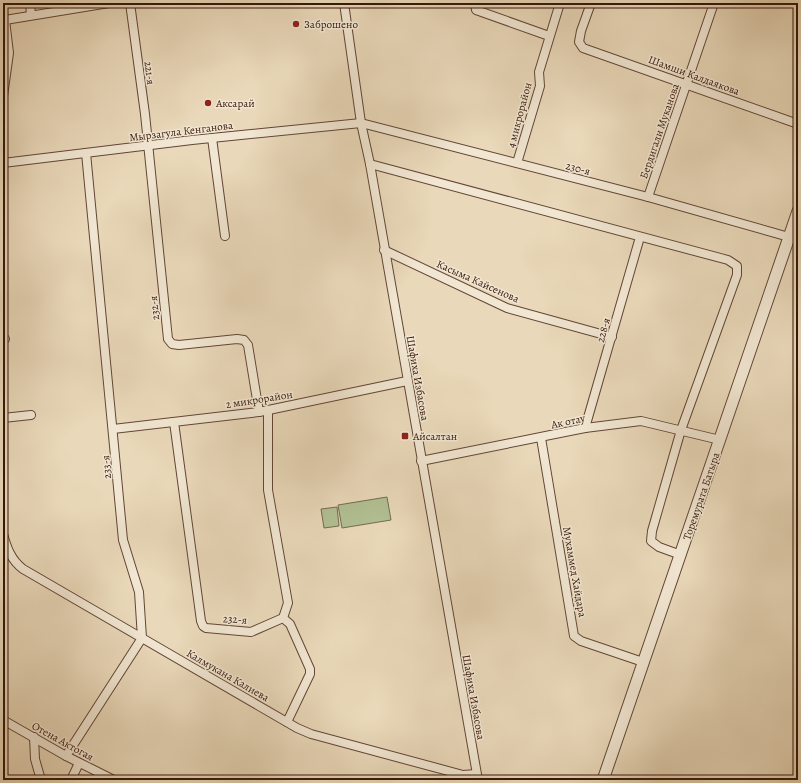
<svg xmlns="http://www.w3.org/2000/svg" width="801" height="783" font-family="Alegreya,serif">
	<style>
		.green { fill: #b1c093; stroke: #736b4e }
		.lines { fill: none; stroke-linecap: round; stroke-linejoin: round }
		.minor-casing { stroke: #624635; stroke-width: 10 }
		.tertiary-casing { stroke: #624635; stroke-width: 13 }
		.minor { stroke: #f1e6d2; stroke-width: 8 }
		.tertiary { stroke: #f1e6d2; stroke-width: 11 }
		.poi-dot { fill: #8f2418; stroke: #f1e6d2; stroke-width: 1.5 }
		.labels { text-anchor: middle; stroke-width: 3; stroke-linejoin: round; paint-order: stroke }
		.poi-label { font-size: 11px; fill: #351609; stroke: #f1e6d2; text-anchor: start }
		.street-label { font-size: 11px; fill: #351609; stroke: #f1e6d2 }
	</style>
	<rect width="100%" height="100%" fill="#e9d8b9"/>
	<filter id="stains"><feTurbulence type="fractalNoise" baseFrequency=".005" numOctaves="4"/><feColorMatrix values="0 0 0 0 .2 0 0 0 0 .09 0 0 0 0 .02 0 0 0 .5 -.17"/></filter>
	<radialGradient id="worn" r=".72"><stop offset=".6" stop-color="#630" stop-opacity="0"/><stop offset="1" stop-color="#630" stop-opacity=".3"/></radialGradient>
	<g class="green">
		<path d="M 387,497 L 391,520 L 342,528 L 338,505 Z"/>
		<path d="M 337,507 L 339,526 L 324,528 L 321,509 Z"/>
	</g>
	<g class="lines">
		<defs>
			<g id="minor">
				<path d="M 30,3 L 31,15"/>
				<path d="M 130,3 L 145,114 L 168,339 L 172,344 L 179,345 L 237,339 L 244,340 L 248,345 L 259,412"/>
				<path d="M 344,3 L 361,123 L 370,164 L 478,780"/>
				<path d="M 475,3 L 476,10 L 549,36"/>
				<path d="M 591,3 L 581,31 L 579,42 L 583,48 L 798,124"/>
				<path d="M 3,96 L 9,53 L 5,20 L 109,3"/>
				<path d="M 212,138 L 225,236"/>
				<path d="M 3,163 L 192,140 L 361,123 L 648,197 L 789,237"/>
				<path d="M 517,163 L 540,86 L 539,72 L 560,3"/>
				<path d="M 370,164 L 728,260 L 737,266 L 737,275 L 681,430 L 652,531 L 651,541 L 659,547 L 681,555"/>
				<path d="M 648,197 L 714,3"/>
				<path d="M 384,250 L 507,308 L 612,337"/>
				<path d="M 3,339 L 5,339"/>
				<path d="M 3,418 L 31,415"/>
				<path d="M 174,422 L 201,621 L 203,626 L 206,628 L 251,632 L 283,618 L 288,603 L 268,490 L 268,410"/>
				<path d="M 585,428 L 640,237"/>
				<path d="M 113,429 L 259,412 L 407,381"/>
				<path d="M 541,438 L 574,636 L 581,641 L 643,662"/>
				<path d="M 421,461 L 585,428 L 641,421 L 720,440"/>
				<path d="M 3,534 C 7,548 11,560 23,569 L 297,728 L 311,734 L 463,775 L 476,774"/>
				<path d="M 283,618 L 290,624 L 310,669 L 310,674 L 287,722"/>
				<path d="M 3,720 L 66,756 L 114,780"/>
				<path d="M 34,737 L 35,759 L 41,780"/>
				<path d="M 66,756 L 142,638 L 139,592 L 123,540 L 86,153"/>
				<path d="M 71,780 L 79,763"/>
			</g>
			<path id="tertiary" d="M 603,780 L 798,211"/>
		</defs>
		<use href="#minor" class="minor-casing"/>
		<use href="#tertiary" class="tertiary-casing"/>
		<use href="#minor" class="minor"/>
		<use href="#tertiary" class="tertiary"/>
	</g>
	<g class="poi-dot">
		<circle cx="296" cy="24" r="4"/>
		<circle cx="208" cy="103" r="4"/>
		<rect x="401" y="432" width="8" height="8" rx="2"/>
	</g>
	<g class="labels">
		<g class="poi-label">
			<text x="304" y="28">Заброшено</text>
			<text x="216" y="107">Аксарай</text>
			<text x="413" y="440">Айсалтан</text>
		</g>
		<g class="street-label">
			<text transform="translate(150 73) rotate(83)" y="4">221-я</text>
			<text transform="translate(694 75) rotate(20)" y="4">Шамши Калдаякова</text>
			<text transform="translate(519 115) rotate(-75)" y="4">4 микрорайон</text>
			<text transform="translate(181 131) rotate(-7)" y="4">Мырзагула Кенганова</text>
			<text transform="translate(659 131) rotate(-71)" y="4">Бердигали Муканова</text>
			<text transform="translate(578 168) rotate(15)" y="4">230-я</text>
			<text transform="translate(478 281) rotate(24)" y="4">Касыма Кайсенова</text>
			<text transform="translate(154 308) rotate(-96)" y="4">232-я</text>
			<text transform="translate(603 330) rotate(-74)" y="4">228-я</text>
			<text transform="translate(418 378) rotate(80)" y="4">Шафиха Избасова</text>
			<text transform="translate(259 399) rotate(-9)" y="4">2 микрорайон</text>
			<text transform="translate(568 421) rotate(-12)" y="4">Ак отау</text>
			<text transform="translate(106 467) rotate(-95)" y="4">233-я</text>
			<text transform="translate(701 496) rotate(-71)" y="4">Торемурата Батыра</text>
			<text transform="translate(575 572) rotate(80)" y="4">Мухаммед Хайдара</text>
			<text transform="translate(235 619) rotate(4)" y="4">232-я</text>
			<text transform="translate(228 675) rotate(30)" y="4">Калмукана Калиева</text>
			<text transform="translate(474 697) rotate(80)" y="4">Шафиха Избасова</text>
			<text transform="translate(63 741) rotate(29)" y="4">Отена Актогая</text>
		</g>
	</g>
	<rect width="801" height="783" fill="none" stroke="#e9d8b9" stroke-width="16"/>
	<rect x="4" y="4" width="793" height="775" fill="none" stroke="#351609" stroke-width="2"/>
	<rect x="8" y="8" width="785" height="767" fill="none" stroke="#351609"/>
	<rect width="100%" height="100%" filter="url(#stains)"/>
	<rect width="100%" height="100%" fill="url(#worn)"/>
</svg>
